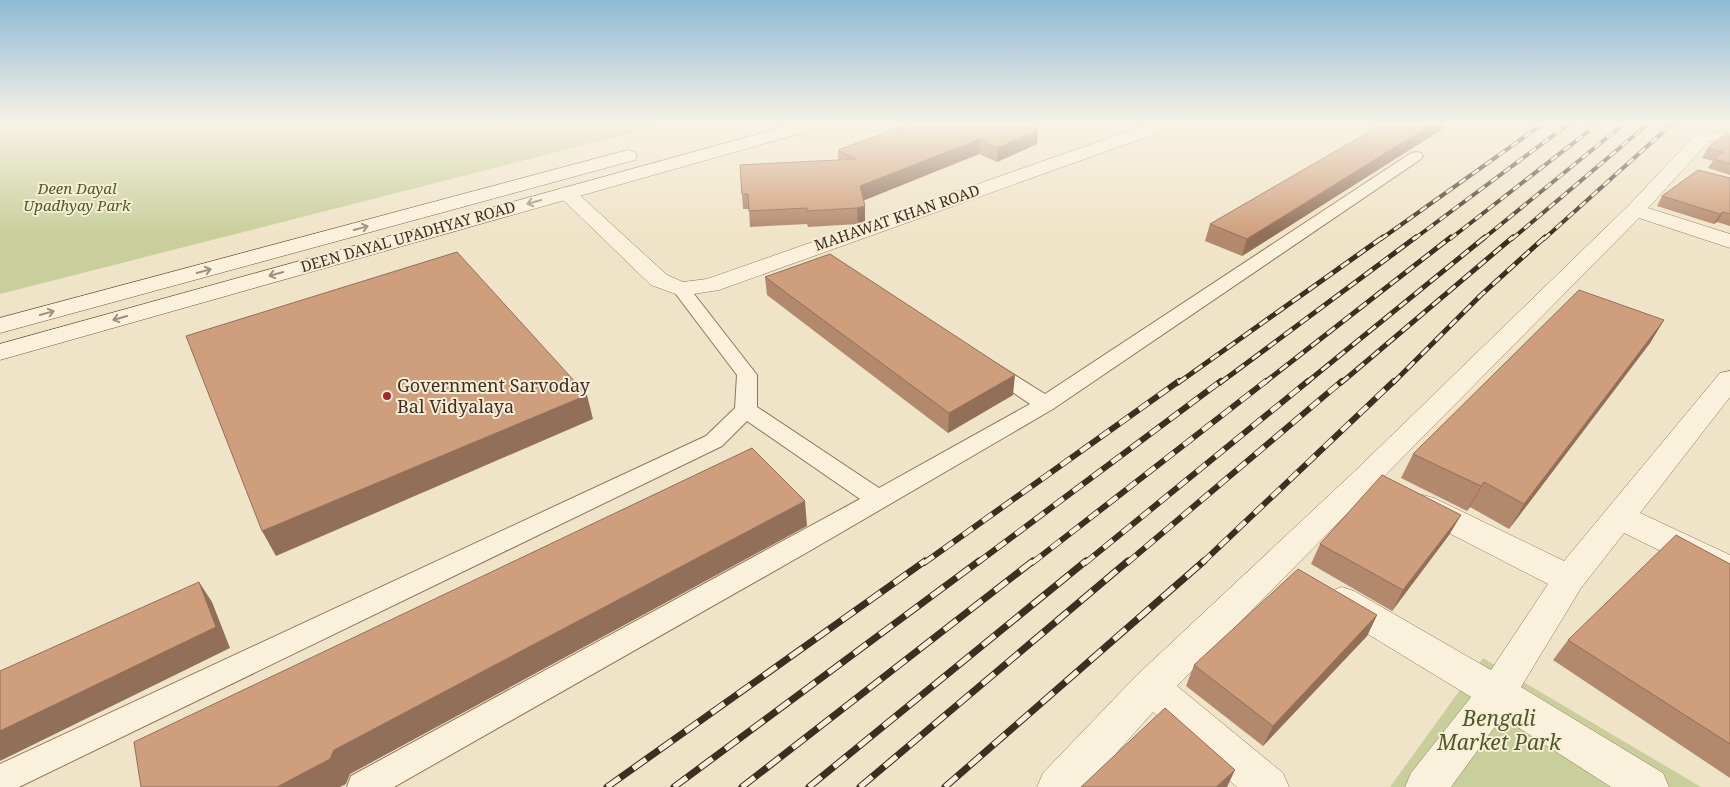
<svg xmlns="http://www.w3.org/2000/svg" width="1730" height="787" font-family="'Noto Serif',serif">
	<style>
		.green { fill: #c9cf9b }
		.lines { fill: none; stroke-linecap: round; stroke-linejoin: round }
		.service-casing { stroke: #8d765c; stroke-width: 2 }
		.minor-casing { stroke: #8d765c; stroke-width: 1 }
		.secondary-casing { stroke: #6f573f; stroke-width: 1 }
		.service { fill: #faf1dc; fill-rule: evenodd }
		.minor { fill: #faf1dc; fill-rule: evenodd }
		.secondary { fill: #faf1dc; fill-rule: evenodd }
		.rail-far3-casing { stroke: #3d2e20; stroke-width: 4 }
		.rail-far2-casing { stroke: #3d2e20; stroke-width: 5 }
		.rail-far1-casing { stroke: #3d2e20; stroke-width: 6 }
		.rail-casing { stroke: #3d2e20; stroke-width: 7 }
		.rail-far3 { stroke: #f7eed8; stroke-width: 2.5; stroke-dasharray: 8; stroke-linecap: butt }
		.rail-far2 { stroke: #f7eed8; stroke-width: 3; stroke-dasharray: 10; stroke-linecap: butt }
		.rail-far1 { stroke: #f7eed8; stroke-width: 4.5; stroke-dasharray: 12; stroke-linecap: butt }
		.rail { stroke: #f7eed8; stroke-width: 5; stroke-dasharray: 16; stroke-linecap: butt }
		.wall { fill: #b2896c }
		.shaded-wall { fill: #916f58 }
		.building { fill: #cf9f7d; stroke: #916f58 }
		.oneway { stroke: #9c907e }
		.poi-dot { fill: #9e2a2b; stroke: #f7eed8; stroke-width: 2 }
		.labels { text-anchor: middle; stroke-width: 4; stroke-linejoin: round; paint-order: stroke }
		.far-park-label { font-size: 15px; font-style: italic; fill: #4d5a26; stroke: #f7eed8 }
		.far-street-label { font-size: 15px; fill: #3d2e20; stroke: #f7eed8 }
		.poi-label { font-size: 18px; fill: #3d2e20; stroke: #f7eed8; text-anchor: start }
		.near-park-label { font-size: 21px; font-style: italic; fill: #4d5a26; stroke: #f7eed8 }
	</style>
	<rect width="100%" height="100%" fill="#f0e4c8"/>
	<g class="green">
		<path d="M 0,123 L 671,123 L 0,294 Z"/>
		<path d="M 1483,658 L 1701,787 L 1390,787 Z"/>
	</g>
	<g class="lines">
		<defs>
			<path id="service" d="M 1416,152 L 1421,153 L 1423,156 L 1421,159 L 1053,409 L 806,553 L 394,787 L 347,787 L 351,776 L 860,499 L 747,421 L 722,446 L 19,787 L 0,787 L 0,764 L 706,436 L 735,408 L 737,375 L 672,289 L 675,285 L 681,284 L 687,285 L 757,375 L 757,407 L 879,488 L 1030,404 L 983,372 L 980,368 L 983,364 L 990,362 L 997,364 L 1045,394 L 1411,153 Z"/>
			<g id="minor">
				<path d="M 1152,123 L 1177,123 L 1174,127 L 719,290 L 681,296 L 651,285 L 556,193 L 559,189 L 566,187 L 573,189 L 667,275 L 683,282 L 707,279 Z"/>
				<path d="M 1704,131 L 1730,133 L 1730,143 L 1709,141 L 1648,208 L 1730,234 L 1730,248 L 1639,218 L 1177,686 L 1283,773 L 1289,787 L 1237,787 L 1153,712 L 1086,787 L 1037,787 L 1043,773 L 1137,675 L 1356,470 L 1628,206 L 1698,132 Z"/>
				<path d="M 1730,371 L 1730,397 L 1640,513 L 1730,555 L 1730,583 L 1718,579 L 1624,533 L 1581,588 L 1521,687 L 1663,773 L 1669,787 L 1611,787 L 1502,717 L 1451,787 L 1405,787 L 1411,773 L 1471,697 L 1330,611 L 1324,601 L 1330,591 L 1342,587 L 1354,591 L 1491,670 L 1548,584 L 1412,514 L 1407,506 L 1412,498 L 1423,495 L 1434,498 L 1564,561 L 1720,373 Z"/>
			</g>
			<g id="secondary">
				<path d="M 798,123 L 826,123 L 823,127 L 0,360 L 0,344 Z"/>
				<path d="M 628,150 L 635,152 L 637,156 L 635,160 L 0,333 L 0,318 Z"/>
			</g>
		</defs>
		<use href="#service" class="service-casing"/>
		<use href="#minor" class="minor-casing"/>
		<use href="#secondary" class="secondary-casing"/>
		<use href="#service" class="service"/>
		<use href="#minor" class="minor"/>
		<use href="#secondary" class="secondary"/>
		<defs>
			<g id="rail-far3">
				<path d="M 1381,239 L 1544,123"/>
				<path d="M 1414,239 L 1570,123"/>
				<path d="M 1450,239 L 1599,123"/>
				<path d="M 1483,239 L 1625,123"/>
				<path d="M 1512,239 L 1649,123"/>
				<path d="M 1544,239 L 1673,123"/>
			</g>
			<g id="rail-far2">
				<path d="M 1178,383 L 1383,237"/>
				<path d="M 1220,383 L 1416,237"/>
				<path d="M 1264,383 L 1451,237"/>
				<path d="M 1306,383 L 1485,237"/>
				<path d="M 1341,383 L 1513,237"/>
				<path d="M 1393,383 L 1481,295 L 1545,237"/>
			</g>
			<g id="rail-far1">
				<path d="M 924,563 L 1179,381"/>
				<path d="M 977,563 L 1221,381"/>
				<path d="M 1032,563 L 1266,381"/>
				<path d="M 1085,563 L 1308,381"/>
				<path d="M 1127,563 L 1342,381"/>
				<path d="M 1202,563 L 1394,381"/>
			</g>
			<g id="rail">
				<path d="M 607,787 L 925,561"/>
				<path d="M 674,787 L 979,561"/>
				<path d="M 742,787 L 1033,561"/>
				<path d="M 809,787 L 1086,561"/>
				<path d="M 860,787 L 1128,561"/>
				<path d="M 945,787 L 1204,561"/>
			</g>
		</defs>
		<use href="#rail-far3" class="rail-far3-casing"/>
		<use href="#rail-far2" class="rail-far2-casing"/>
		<use href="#rail-far1" class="rail-far1-casing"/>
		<use href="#rail" class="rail-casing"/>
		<use href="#rail-far3" class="rail-far3"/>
		<use href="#rail-far2" class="rail-far2"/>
		<use href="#rail-far1" class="rail-far1"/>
		<use href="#rail" class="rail"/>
	</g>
	<g class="wall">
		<path d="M 1444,128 L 1242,256 L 1205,241 L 1210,224 Z"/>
		<path d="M 1038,129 L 1037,144 L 997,162 L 979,154 L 864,200 L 865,222 L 858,224 L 808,227 L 807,224 L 750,227 L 749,209 L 743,209 L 740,165 L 838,160 L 838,150 Z"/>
		<path d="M 1730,135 L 1730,175 L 1708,168 L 1713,161 L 1702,158 L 1708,148 Z"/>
		<path d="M 1730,178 L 1730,226 L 1717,222 L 1714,224 L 1657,206 L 1662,196 Z"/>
		<path d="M 765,277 L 1013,395 L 948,433 L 767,295 Z"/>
		<path d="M 1664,320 L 1650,343 L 1509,529 L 1470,507 L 1467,511 L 1401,478 L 1413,454 Z"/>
		<path d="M 1461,515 L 1449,535 L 1392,611 L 1311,564 L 1320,544 Z"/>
		<path d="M 1730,564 L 1730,778 L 1553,660 L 1568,640 Z"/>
		<path d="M 1377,615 L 1367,636 L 1263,746 L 1186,686 L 1194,665 Z"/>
	</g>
	<g class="shaded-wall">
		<path d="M 1434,123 L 1446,123 L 1444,128 L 1242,256 L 1247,239 Z"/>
		<path d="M 1038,129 L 1037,144 L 997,162 L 998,148 Z"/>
		<path d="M 980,139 L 979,154 L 860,202 L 860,186 Z"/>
		<path d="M 865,206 L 865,222 L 858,224 L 857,208 Z"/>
		<path d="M 1723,212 L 1717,222 L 1714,224 L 1720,214 Z"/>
		<path d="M 1664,320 L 1650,343 L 1509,529 L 1524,504 Z"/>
		<path d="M 1015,375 L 1013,395 L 948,433 L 949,413 Z"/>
		<path d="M 587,395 L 593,419 L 276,556 L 262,531 Z"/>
		<path d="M 1484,482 L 1470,507 L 1467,511 L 1481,486 Z"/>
		<path d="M 805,501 L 807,526 L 350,774 L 346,784 L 340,787 L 277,787 L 334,750 Z"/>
		<path d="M 1461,515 L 1449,535 L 1392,611 L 1403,590 Z"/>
		<path d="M 199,582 L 212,602 L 230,648 L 0,761 L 0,731 Z"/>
		<path d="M 1377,615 L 1367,636 L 1263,746 L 1273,726 Z"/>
		<path d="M 1235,770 L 1227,787 L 1216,787 Z"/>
	</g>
	<g class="building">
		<path d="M 912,123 L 1023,123 L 1038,129 L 998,148 L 980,139 L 860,186 L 865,206 L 857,208 L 807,211 L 807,208 L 749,211 L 748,194 L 742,194 L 740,165 L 856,159 L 838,150 Z"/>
		<path d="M 1384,123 L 1434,123 L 1247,239 L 1210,224 Z"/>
		<path d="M 1725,134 L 1730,135 L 1730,164 L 1714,159 L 1723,152 L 1708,148 Z"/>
		<path d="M 1698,170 L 1730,178 L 1730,214 L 1723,212 L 1720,214 L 1662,196 Z"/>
		<path d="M 457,252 L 587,395 L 262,531 L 186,336 Z"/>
		<path d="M 830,254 L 1015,375 L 949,413 L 765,277 Z"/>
		<path d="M 1579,290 L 1664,320 L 1524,504 L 1484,482 L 1481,486 L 1413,454 Z"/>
		<path d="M 752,448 L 805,501 L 334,750 L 330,759 L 277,787 L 141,787 L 134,742 Z"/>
		<path d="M 1382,475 L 1461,515 L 1403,590 L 1320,544 Z"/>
		<path d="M 1676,535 L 1730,564 L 1730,744 L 1568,640 Z"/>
		<path d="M 1298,569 L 1377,615 L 1273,726 L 1194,665 Z"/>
		<path d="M 199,582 L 216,627 L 0,731 L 0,671 Z"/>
		<path d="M 1165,708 L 1235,770 L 1216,787 L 1081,787 Z"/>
	</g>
	<defs><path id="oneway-shaft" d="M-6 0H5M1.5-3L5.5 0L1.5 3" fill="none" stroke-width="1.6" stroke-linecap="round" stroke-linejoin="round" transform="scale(1.25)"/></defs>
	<g class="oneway">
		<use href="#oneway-shaft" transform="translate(534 202) rotate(164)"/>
		<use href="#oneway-shaft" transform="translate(361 228) rotate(-15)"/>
		<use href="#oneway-shaft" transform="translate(204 271) rotate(-15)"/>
		<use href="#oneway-shaft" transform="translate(276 274) rotate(164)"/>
		<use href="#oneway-shaft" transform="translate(47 313) rotate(-15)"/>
		<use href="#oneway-shaft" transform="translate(120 318) rotate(164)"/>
	</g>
	<linearGradient id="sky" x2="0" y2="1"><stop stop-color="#8fbad6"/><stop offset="0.53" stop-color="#f8f3e6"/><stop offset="1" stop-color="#f8f3e6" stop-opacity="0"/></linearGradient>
	<rect width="1730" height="233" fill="url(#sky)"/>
	<circle class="poi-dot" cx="387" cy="396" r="5"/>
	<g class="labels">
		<g class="far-park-label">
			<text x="77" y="194">Deen Dayal<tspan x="77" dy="17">Upadhyay Park</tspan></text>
		</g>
		<g class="far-street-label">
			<text transform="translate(897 218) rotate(-19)" y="5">MAHAWAT KHAN ROAD</text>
			<text transform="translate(408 237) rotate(-16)" y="5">DEEN DAYAL UPADHYAY ROAD</text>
		</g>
		<g class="poi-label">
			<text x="397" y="392">Government Sarvoday<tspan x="397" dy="21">Bal Vidyalaya</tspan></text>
		</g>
		<g class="near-park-label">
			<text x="1499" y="726">Bengali<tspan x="1499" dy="24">Market Park</tspan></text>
		</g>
	</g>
</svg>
